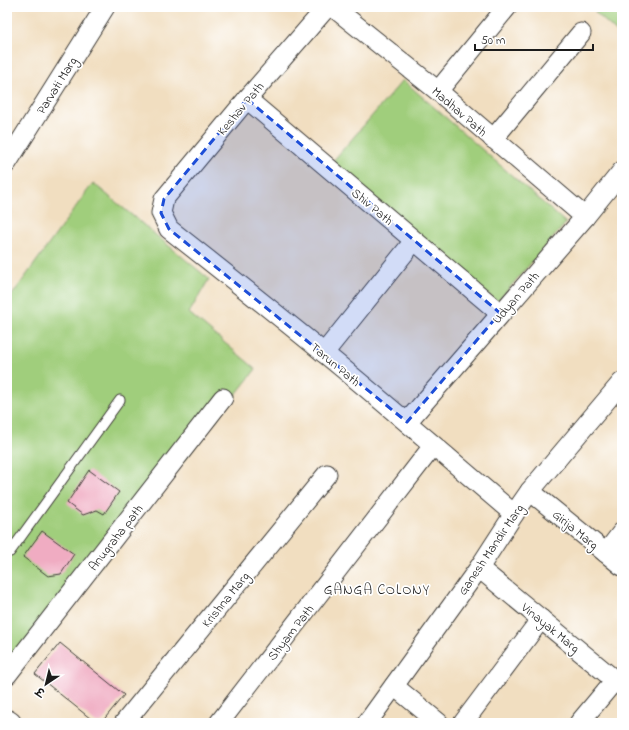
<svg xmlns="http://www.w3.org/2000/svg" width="629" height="730" font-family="'Indie Flower','Playpen Sans Deva',sans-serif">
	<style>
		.green { fill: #a0ce7b; stroke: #5e754c }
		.building { fill: #f0acc2 }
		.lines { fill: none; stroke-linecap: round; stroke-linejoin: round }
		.service-casing { stroke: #3c3935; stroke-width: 11 }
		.minor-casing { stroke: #3c3935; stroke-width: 21 }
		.secondary-casing { stroke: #3c3935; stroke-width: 24 }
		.service { stroke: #fff; stroke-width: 9 }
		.minor { stroke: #fff; stroke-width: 19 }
		.secondary { stroke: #fff; stroke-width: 22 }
		.marked { fill: #1d4ed8; fill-opacity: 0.2; stroke: #1d4ed8; stroke-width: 3; stroke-dasharray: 8 5; stroke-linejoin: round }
		.labels { text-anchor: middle; stroke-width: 3.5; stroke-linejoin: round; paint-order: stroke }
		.street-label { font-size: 13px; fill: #1c1c1c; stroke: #fff }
		.neighbourhood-label { font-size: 14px; letter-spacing: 1px; fill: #1c1c1c; stroke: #fff }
	</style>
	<rect width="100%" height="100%" fill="#fff"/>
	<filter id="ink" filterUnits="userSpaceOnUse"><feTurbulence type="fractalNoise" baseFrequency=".025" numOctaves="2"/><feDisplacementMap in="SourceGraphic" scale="8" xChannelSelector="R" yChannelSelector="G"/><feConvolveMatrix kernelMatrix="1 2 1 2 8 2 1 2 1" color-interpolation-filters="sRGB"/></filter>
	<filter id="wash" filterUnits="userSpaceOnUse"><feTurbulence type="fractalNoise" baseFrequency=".012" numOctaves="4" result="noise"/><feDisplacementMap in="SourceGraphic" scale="16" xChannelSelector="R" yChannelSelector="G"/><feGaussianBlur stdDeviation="0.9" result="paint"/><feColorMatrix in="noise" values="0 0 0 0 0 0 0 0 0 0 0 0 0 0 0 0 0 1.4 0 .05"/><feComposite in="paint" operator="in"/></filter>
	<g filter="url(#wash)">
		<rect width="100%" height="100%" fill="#f1dec0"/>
		<g class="green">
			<path d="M 599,7 L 622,7 L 622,37 L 595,12 Z"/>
			<path d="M 403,80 L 566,223 L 497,302 L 332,162 Z"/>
			<path d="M 93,183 L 209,279 L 189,313 L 256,369 L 7,683 L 7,302 Z"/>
		</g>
		<g id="blocks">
			<g class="building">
				<path d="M 89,470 L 119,492 L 104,514 L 97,510 L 83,515 L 67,503 Z"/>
				<path d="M 42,531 L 74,554 L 61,574 L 48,576 L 23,557 Z"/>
				<path d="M 60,643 L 124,695 L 101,723 L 96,723 L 35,674 Z"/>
			</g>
		</g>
	</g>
	<g filter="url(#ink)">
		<use href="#blocks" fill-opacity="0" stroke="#3c3935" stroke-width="1"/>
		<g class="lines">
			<defs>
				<path id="service" d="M 7,553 L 10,552 L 120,400"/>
				<g id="minor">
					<path d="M 327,7 L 247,99 L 164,199 L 161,213 L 169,229 C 221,270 273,311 324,353 C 388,405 450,460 514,514"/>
					<path d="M 333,7 L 438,91 L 585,217"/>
					<path d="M 438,91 L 507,7"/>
					<path d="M 247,99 L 500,313"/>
					<path d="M 493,139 L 581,33"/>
					<path d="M 7,163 L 105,7"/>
					<path d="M 324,353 L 414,241"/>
					<path d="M 407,422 L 585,217 L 622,171"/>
					<path d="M 530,491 L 622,566"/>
					<path d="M 606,553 L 622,532"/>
					<path d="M 479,568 L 622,686"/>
					<path d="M 7,675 L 223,398"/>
					<path d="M 394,686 L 439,723"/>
					<path d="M 124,723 L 327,474"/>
					<path d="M 219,723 L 433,446"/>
					<path d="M 367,723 L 479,568 L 514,514 L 530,491 L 622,382"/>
					<path d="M 463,723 L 541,619"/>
					<path d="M 579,723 L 615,680"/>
				</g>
				<path id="secondary" d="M 7,721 L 10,723"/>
			</defs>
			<use href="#service" class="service-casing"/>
			<use href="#minor" class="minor-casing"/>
			<use href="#secondary" class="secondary-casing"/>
			<use href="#service" class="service"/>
			<use href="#minor" class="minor"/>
			<use href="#secondary" class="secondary"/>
		</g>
	</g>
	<path class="marked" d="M 247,99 L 500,313 L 407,422 L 169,229 L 161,213 L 164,199 Z"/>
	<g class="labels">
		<g class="street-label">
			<text transform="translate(56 85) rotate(-58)" y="5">Parvati Marg</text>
			<text transform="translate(240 108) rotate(-50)" y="5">Keshav Path</text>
			<text transform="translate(460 111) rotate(41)" y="5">Madhav Path</text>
			<text transform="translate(373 206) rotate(40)" y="5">Shiv Path</text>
			<text transform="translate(515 297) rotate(-49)" y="5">Udyan Path</text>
			<text transform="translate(336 364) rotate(40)" y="5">Tarun Path</text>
			<text transform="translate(576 529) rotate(39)" y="5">Girija Marg</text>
			<text transform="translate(115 537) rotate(-52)" y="5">Anugraha path</text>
			<text transform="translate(490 549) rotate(-56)" y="5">Ganesh Mandir Marg</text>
			<text transform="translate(225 599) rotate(-51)" y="5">Krishna Marg</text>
			<text transform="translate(551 627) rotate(39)" y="5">Vinayak Marg</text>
			<text transform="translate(290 632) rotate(-52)" y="5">Shyam Path</text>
		</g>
		<g class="neighbourhood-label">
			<text x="377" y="594">GANGA COLONY</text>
		</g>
	</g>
	<rect width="629" height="730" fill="none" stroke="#fff" stroke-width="24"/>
	<g transform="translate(46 684) rotate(215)" stroke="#ffffff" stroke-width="3" paint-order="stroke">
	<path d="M0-3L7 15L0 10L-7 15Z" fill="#1c1c1c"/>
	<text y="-6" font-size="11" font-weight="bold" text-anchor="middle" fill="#1c1c1c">उ</text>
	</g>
	<path d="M475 44v6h118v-6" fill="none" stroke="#1c1c1c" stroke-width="2"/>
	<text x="481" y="44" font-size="12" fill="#1c1c1c" stroke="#ffffff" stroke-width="3" paint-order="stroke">50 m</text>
</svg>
